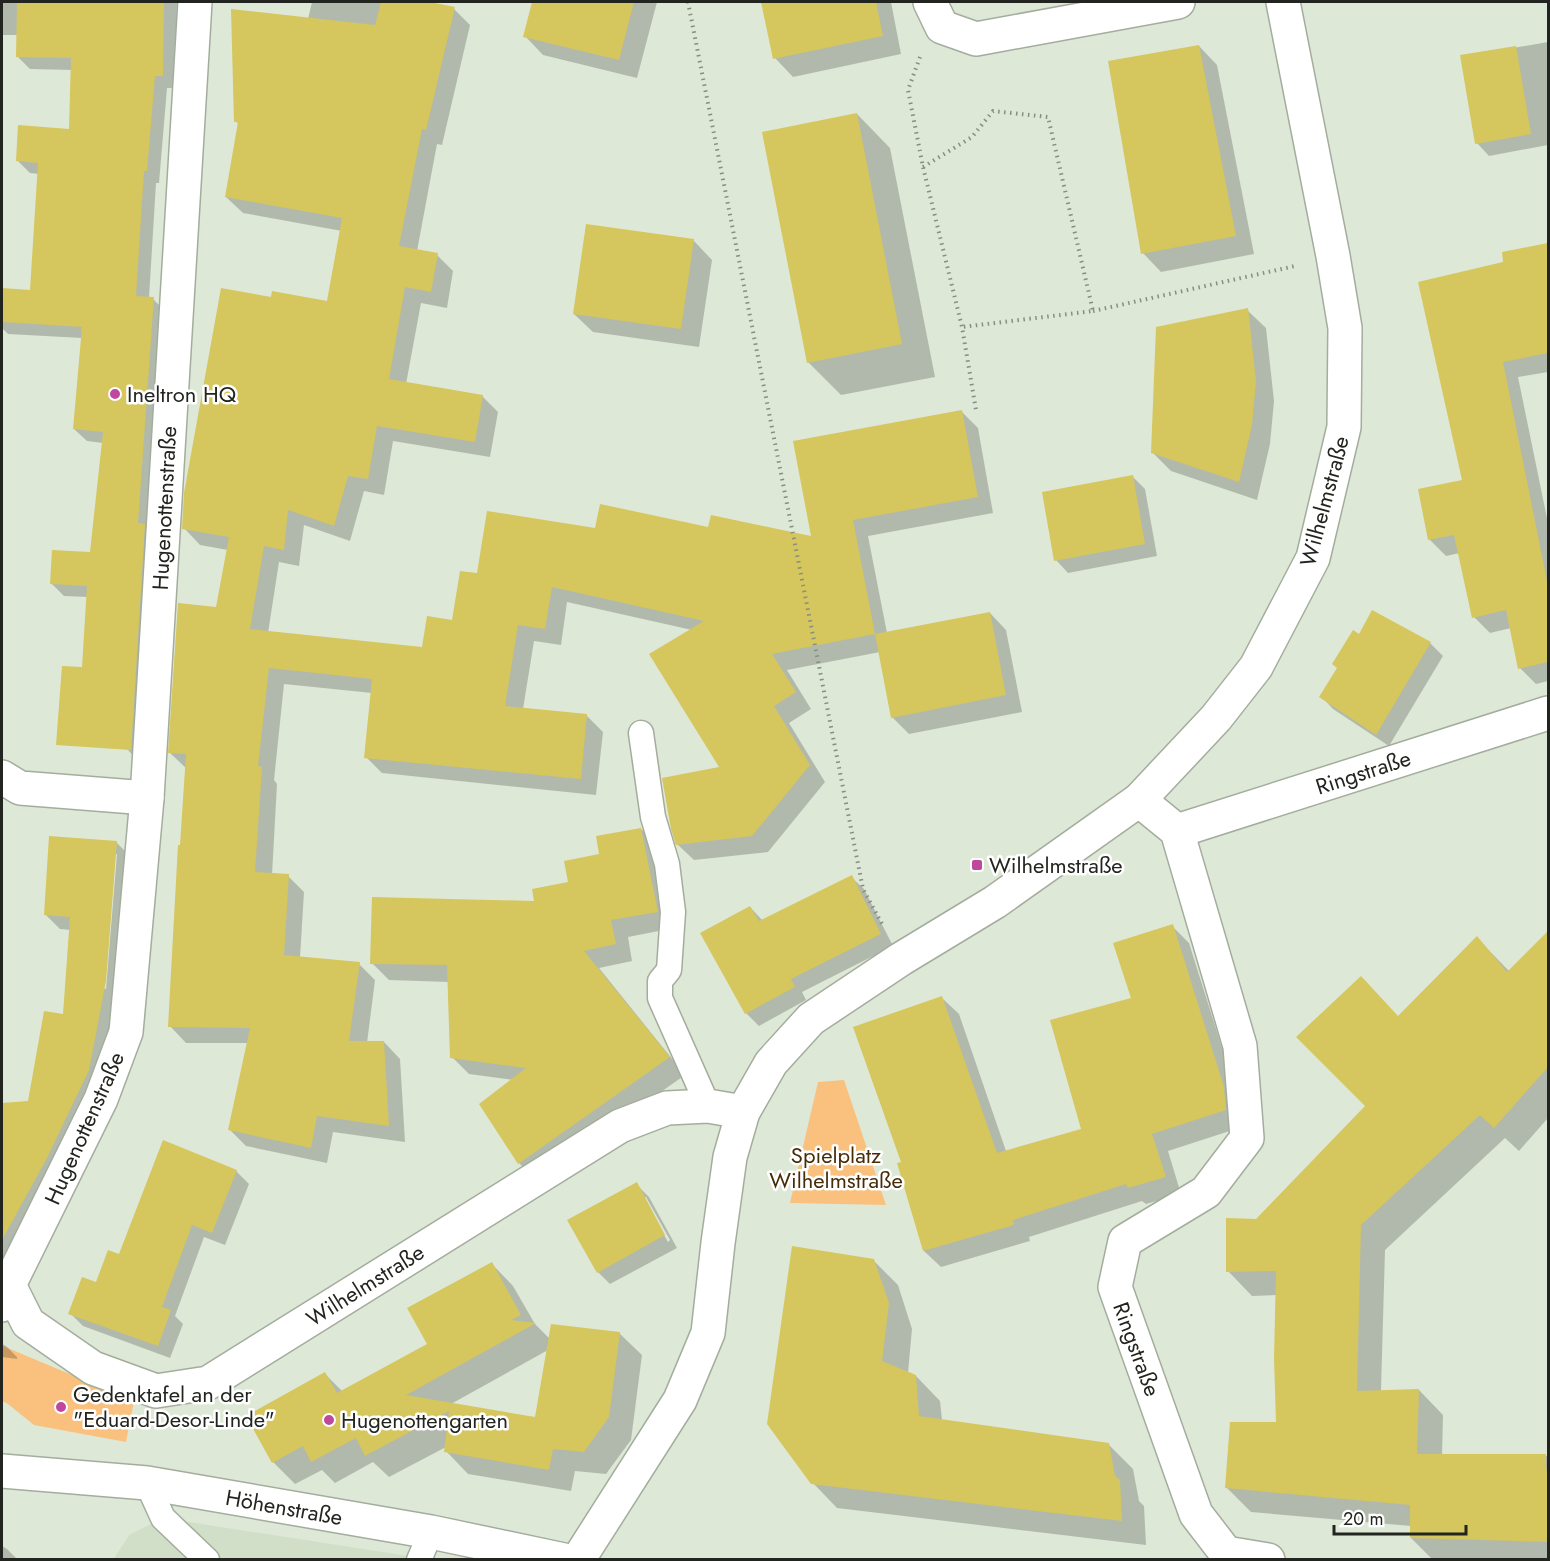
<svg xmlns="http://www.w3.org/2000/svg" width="1550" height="1561" font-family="Jost,sans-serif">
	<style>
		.built { fill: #d1dfc8 }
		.green { fill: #f9c17d }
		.shadow { fill: #0003; fill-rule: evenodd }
		.building { fill: #d5c65d }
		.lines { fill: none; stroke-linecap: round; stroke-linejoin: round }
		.lane-casing { stroke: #a4ad9d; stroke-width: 27 }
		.street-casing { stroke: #a4ad9d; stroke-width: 36 }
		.secondary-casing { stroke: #a4ad9d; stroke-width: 36 }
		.path { stroke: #878e82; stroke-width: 4; stroke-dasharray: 1.5 4.5; stroke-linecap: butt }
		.lane { stroke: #fff; stroke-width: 24 }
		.street { stroke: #fff; stroke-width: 33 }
		.secondary { stroke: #fff; stroke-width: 33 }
		.poi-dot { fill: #bf489d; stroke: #fff; stroke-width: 2 }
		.labels { text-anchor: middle; stroke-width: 5; stroke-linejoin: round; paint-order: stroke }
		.poi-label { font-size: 22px; fill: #22251f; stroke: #fff; text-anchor: start }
		.street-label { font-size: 22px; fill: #22251f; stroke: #fff }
		.park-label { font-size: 22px; fill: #472d07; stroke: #fff }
	</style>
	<rect width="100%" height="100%" fill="#dee8d7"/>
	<path class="built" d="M 163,1518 L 428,1559 L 113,1560 L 129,1535 Z"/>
	<g class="green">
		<path d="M 844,1080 L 886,1205 L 790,1203 L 818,1082 Z"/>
		<path d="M 3,1346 L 134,1401 L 126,1442 L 34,1425 L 8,1404 L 2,1401 Z"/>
	</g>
	<g class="shadow">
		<path d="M 2,2 L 177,2 L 175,88 L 167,88 L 159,183 L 156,183 L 149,298 L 153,299 L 165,311 L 139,762 L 127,749 L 84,669 L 88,597 L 64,596 L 51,583 L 91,554 L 103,443 L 87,441 L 74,429 L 82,338 L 8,334 L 2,328 L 2,289 L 32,291 L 39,174 L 30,173 L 17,160 L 71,130 L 72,70 L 30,69 L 17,56 L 18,35 L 2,35 Z"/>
		<path d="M 312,2 L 423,2 L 454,9 L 470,25 L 442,145 L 437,144 L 417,251 L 437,255 L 453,271 L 447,308 L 421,303 L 406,384 L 482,396 L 498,412 L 490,457 L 393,441 L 384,495 L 364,491 L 350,541 L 304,525 L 299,566 L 279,562 L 268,633 L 423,649 L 453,622 L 478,575 L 596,530 L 709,529 L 813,538 L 962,412 L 978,428 L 993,513 L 868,536 L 887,633 L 990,613 L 1006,630 L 1022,712 L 909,734 L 892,717 L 880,652 L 787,670 L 811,709 L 789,723 L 825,782 L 768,852 L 694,860 L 677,844 L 722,768 L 692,630 L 567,602 L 561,645 L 534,641 L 523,709 L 587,716 L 603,732 L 596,795 L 382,773 L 366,757 L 372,693 L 284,684 L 274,780 L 277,784 L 272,875 L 288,876 L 304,892 L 300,958 L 359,964 L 375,980 L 367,1043 L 384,1042 L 400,1059 L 405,1142 L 333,1132 L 327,1163 L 246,1146 L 229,1129 L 249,1043 L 186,1043 L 170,1026 L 187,769 L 170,753 L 218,609 L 228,550 L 200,545 L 184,528 L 273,299 L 328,303 L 342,231 L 243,213 L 226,197 L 239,125 L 236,121 L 308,19 Z"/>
		<path d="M 533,2 L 657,2 L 637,78 L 543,55 L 525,36 Z"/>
		<path d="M 763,2 L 891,2 L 901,54 L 793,77 L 775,58 Z"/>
		<path d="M 1548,42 L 1548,145 L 1489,156 L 1477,143 L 1461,57 Z"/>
		<path d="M 1199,46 L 1217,65 L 1254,254 L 1161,272 L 1143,253 Z"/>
		<path d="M 857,114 L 890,148 L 935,377 L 841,395 L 808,362 Z"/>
		<path d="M 694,241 L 712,260 L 699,347 L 593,332 L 574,314 Z"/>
		<path d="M 1548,245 L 1548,372 L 1518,377 L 1548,523 L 1548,681 L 1536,684 L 1520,668 L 1511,628 L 1490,633 L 1474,617 L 1460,553 L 1446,556 L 1430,540 L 1463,481 L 1505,263 L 1503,253 Z"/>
		<path d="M 1247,310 L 1266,328 L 1274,401 L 1270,444 L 1257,500 L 1171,471 L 1152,452 Z"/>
		<path d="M 1133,477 L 1145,489 L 1157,556 L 1068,573 L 1056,560 Z"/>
		<path d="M 1360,637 L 1430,643 L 1443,656 L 1389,746 L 1333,709 L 1321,696 Z"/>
		<path d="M 641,829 L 658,846 L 674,928 L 628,937 L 632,961 L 599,968 L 685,1075 L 536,1180 L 519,1163 L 481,1104 L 513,1080 L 469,1074 L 452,1057 L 449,982 L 389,980 L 372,963 L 536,902 L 569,884 L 601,855 Z"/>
		<path d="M 116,842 L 131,857 L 103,1086 L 2,1281 L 2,1127 L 28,1129 L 64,1016 L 71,930 L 60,929 L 45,914 ZM 114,854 L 117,854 L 106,989 L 103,988 Z"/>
		<path d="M 851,877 L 864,889 L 893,946 L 802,992 L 806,1000 L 759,1026 L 746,1013 L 750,907 L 763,921 Z"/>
		<path d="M 1172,926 L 1189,943 L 1240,1105 L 1242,1127 L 1168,1151 L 1181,1194 L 1146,1204 L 1142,1201 L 1029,1237 L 1030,1241 L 941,1267 L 924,1251 L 903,1163 L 942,998 L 959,1014 L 1006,1151 L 1082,1130 L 1133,999 Z"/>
		<path d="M 1548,933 L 1548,1118 L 1519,1151 L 1505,1138 L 1385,1250 L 1381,1391 L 1419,1390 L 1443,1415 L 1442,1456 L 1548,1456 L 1548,1560 L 1433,1560 L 1411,1538 L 1411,1526 L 1251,1512 L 1226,1487 L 1277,1423 L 1277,1295 L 1252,1296 L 1228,1271 L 1256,1220 L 1367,1106 L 1399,1017 L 1477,938 L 1509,971 Z"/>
		<path d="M 236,1171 L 249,1184 L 225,1245 L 204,1237 L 175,1316 L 183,1324 L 170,1358 L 83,1326 L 70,1313 L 120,1256 Z"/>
		<path d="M 636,1184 L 649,1197 L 677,1248 L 610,1284 L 598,1272 ZM 643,1197 L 646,1197 L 670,1240 L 668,1242 Z"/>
		<path d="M 873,1260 L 898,1285 L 912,1329 L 908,1373 L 916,1376 L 940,1401 L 942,1420 L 1108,1444 L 1133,1469 L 1139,1501 L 1144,1506 L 1146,1545 L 837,1508 L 813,1483 Z"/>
		<path d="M 491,1263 L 513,1286 L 535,1324 L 550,1339 L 619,1333 L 642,1355 L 631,1440 L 606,1474 L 575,1471 L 571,1491 L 468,1474 L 446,1451 L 446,1447 L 389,1477 L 373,1462 L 335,1483 L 322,1470 L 295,1484 L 273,1462 L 325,1374 L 343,1392 L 429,1344 ZM 548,1350 L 536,1419 L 451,1404 Z"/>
		<path d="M 2,1344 L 6,1346 L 17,1357 L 17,1359 L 2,1357 Z"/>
		<path d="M 2,1546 L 7,1549 L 18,1560 L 2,1560 Z"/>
	</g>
	<g class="building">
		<path d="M 17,2 L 164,2 L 163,76 L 155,76 L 147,171 L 144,171 L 136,296 L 154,297 L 138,523 L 145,524 L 131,750 L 56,745 L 62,666 L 82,667 L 87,586 L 50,584 L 52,550 L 90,552 L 103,432 L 73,429 L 82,327 L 2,322 L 2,288 L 30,290 L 38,163 L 16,161 L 18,125 L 69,129 L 71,58 L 16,57 Z"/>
		<path d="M 381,2 L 430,2 L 455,7 L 426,130 L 422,129 L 399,246 L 438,253 L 431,292 L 405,287 L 389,379 L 483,395 L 475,442 L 377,426 L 368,479 L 348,476 L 334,526 L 288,510 L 284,550 L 264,546 L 250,629 L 422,647 L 427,616 L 452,620 L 460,571 L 477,573 L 487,511 L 595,528 L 600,504 L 708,527 L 711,515 L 811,536 L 793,441 L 962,410 L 978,497 L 853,520 L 875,634 L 772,654 L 796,692 L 774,706 L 810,765 L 752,836 L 676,845 L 671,829 L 662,778 L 719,767 L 649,654 L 704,621 L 552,587 L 545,629 L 518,625 L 505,706 L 587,714 L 581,779 L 364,758 L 372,679 L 269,668 L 258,766 L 262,767 L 255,872 L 289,874 L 284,955 L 360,962 L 349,1041 L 384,1041 L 389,1126 L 317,1116 L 311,1148 L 228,1130 L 250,1028 L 168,1027 L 178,845 L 180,845 L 186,754 L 168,753 L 178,603 L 216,607 L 229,537 L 182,529 L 184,493 L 221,288 L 271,297 L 272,291 L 327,301 L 342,218 L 225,197 L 238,122 L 234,122 L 231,9 L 375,25 Z"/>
		<path d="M 532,2 L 634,2 L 619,60 L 523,37 Z"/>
		<path d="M 761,2 L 876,2 L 883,36 L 773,59 Z"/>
		<path d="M 1199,45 L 1236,236 L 1141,254 L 1108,61 Z"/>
		<path d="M 1516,46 L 1531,134 L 1475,144 L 1460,55 Z"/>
		<path d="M 857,113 L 902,344 L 807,363 L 762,132 Z"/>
		<path d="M 586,224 L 694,239 L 681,329 L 573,314 Z"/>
		<path d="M 1548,243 L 1548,353 L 1503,362 L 1548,586 L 1548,662 L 1518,669 L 1506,610 L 1472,618 L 1454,535 L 1428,540 L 1418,489 L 1462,480 L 1418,282 L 1503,262 L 1502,252 Z"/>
		<path d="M 1248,308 L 1256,381 L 1252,425 L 1239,482 L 1151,453 L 1156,327 Z"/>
		<path d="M 1133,475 L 1145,544 L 1054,561 L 1042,492 Z"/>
		<path d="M 1372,610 L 1431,642 L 1376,735 L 1319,697 L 1337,668 L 1332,664 L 1353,630 L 1359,634 Z"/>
		<path d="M 990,612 L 1006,695 L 891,718 L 875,634 Z"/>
		<path d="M 641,828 L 658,912 L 611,920 L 616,944 L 584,951 L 670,1057 L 518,1164 L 479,1104 L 526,1068 L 450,1058 L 447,965 L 370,964 L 372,897 L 534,901 L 532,889 L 568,882 L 564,861 L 599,854 L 596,836 Z"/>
		<path d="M 49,836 L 117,841 L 106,981 L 89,1070 L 47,1158 L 2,1240 L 2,1103 L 28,1101 L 44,1011 L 63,1014 L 70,917 L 44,915 Z"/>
		<path d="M 852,875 L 881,934 L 791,979 L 795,987 L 745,1014 L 700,933 L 750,906 L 759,921 Z"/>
		<path d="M 1173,924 L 1224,1087 L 1226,1110 L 1152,1134 L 1166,1177 L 1128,1188 L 1126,1184 L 1013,1220 L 1014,1225 L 923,1251 L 897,1163 L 901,1162 L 853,1027 L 942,996 L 997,1153 L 1081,1129 L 1050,1020 L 1131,998 L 1113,943 Z"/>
		<path d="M 1548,931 L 1548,1067 L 1494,1128 L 1480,1115 L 1361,1225 L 1357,1391 L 1419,1389 L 1417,1454 L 1546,1454 L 1546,1470 L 1548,1470 L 1548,1542 L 1410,1538 L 1410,1505 L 1225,1488 L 1230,1422 L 1276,1422 L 1274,1358 L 1276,1271 L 1226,1272 L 1226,1218 L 1256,1219 L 1365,1106 L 1296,1037 L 1361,976 L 1398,1016 L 1477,936 L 1507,972 Z"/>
		<path d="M 163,1140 L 237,1170 L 212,1233 L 192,1225 L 162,1307 L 171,1310 L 158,1346 L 68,1314 L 82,1277 L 96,1282 L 108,1250 L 119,1254 Z"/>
		<path d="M 637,1182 L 665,1235 L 597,1273 L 567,1220 Z"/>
		<path d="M 792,1246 L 874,1259 L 889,1303 L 882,1361 L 916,1375 L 919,1416 L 1109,1443 L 1115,1476 L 1120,1480 L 1122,1521 L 811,1484 L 767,1424 Z"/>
		<path d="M 492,1262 L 521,1315 L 511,1320 L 536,1323 L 406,1395 L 535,1417 L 551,1324 L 620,1332 L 609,1417 L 584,1452 L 553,1449 L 549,1470 L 444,1452 L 449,1411 L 365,1456 L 356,1438 L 311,1462 L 303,1446 L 272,1463 L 246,1416 L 325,1372 L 337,1393 L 427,1344 L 407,1308 Z"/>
	</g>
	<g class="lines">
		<defs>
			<g id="lane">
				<path d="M 641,733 L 653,817 L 667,864 L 673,912 L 669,970 L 660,981 L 660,998 L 708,1106"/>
				<path d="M 147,1483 L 163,1518 L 207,1560"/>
				<path d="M 419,1560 L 431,1532"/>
			</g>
			<g id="street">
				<path d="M 930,2 L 942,27 L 976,39 L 1178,2"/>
				<path d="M 2,777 L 20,788 L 147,798"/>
				<path d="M 1139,800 L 1177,831 L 1240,1046 L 1247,1138 L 1206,1192 L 1125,1241 L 1115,1287 L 1196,1514 L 1226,1553 L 1268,1560"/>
				<path d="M 1177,831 L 1548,713"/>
				<path d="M 9,1285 L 28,1323 L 93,1368 L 156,1391 L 208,1383 L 620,1126 L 667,1108 L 708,1106 L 743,1112"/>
				<path d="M 2,1305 L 9,1285 L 101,1099 L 126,1032 L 147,798 L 195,2"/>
				<path d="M 578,1560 L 680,1400 L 708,1333 L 718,1243 L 730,1157 L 743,1112 L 771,1063 L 811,1019 L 901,959 L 995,902 L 1139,800 L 1216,718 L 1256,667 L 1313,558 L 1344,427 L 1345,328 L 1333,256 L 1283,2"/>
			</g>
			<path id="secondary" d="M 2,1471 L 147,1483 L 431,1532 L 564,1560"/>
		</defs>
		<use href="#lane" class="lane-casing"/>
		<use href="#street" class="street-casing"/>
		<use href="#secondary" class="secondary-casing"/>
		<g class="path">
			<path d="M 688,2 L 863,889 L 882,924"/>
			<path d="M 920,57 L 908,90 L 923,167 L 962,327 L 976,410"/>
			<path d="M 923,167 L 972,137 L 993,111 L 1048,117 L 1093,311 L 962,327"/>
			<path d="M 1093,311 L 1295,266"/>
		</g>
		<use href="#lane" class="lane"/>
		<use href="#street" class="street"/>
		<use href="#secondary" class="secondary"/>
	</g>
	<g class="poi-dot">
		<circle cx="115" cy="394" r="6"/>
		<rect x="971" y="859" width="12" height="12" rx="3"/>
		<circle cx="61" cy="1407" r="6"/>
		<circle cx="329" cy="1420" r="6"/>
	</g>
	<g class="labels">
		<g class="poi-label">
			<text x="127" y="402">Ineltron HQ</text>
			<text x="989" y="873">Wilhelmstraße</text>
			<text x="73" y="1402">Gedenktafel an der<tspan x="73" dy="25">"Eduard-Desor-Linde"</tspan></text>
			<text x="341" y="1428">Hugenottengarten</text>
		</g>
		<g class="street-label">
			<text transform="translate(1324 501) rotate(-75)" y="8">Wilhelmstraße</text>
			<text transform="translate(164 508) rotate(-87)" y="8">Hugenottenstraße</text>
			<text transform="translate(1363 772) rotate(-18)" y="8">Ringstraße</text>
			<text transform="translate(84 1128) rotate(-66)" y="8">Hugenottenstraße</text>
			<text transform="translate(365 1285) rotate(-32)" y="8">Wilhelmstraße</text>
			<text transform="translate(1137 1349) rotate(70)" y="8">Ringstraße</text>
			<text transform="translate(284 1507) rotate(10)" y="8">Höhenstraße</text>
		</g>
		<g class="park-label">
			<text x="836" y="1163">Spielplatz<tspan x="836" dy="25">Wilhelmstraße</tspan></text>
		</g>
	</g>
	<rect width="1550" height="1561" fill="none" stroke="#22251f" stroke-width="6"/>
	<path d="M1334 1525v9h132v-9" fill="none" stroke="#22251f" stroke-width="3"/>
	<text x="1343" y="1525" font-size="18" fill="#22251f" stroke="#ffffff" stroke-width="4.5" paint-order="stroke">20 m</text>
</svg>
